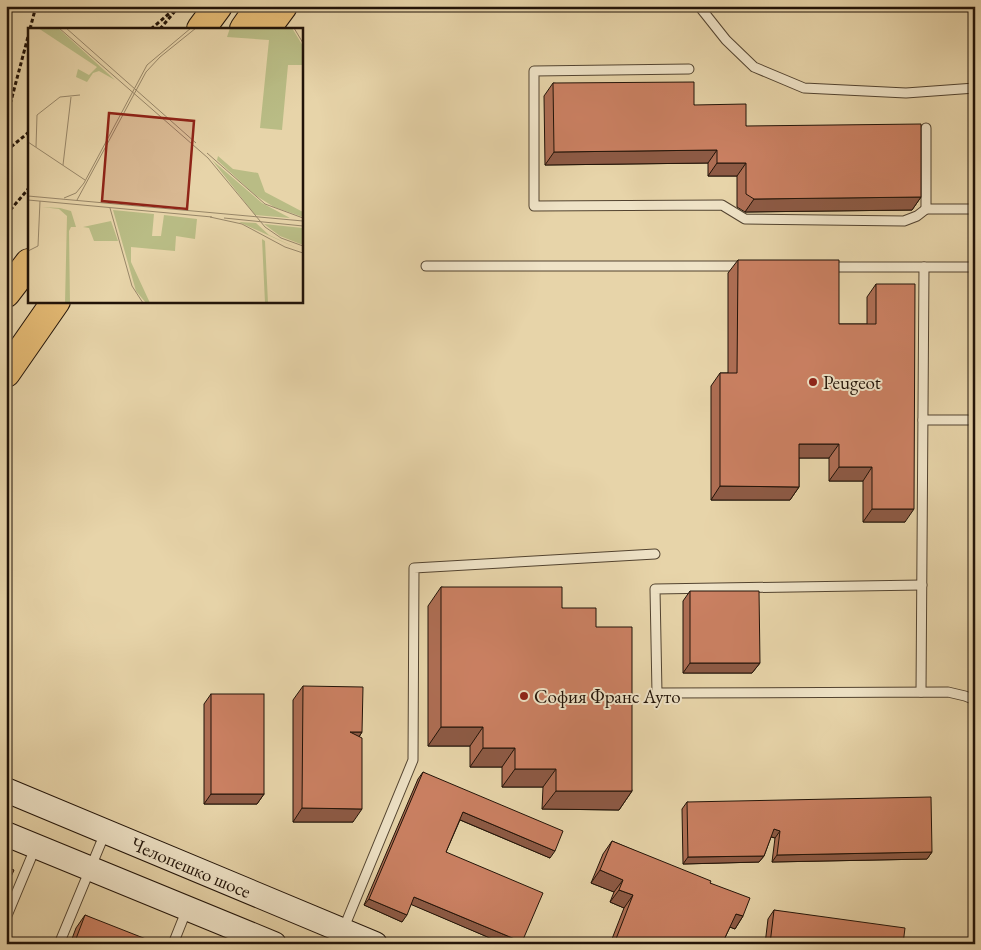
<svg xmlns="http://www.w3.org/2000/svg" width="981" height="950" font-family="'EB Garamond',serif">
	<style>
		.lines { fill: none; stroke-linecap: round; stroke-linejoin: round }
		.lane-casing { stroke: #524330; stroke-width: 11 }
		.secondary-casing { stroke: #211308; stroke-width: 26 }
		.highway-casing { stroke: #211308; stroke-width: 30 }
		.path { stroke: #211308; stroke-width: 3; stroke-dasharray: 4 2.5; stroke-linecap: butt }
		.lane { stroke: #efe3c7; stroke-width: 9 }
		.secondary { stroke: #efe3c7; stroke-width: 24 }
		.highway { stroke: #e4ba74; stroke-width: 28 }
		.wall { fill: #ae6e54; stroke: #211308 }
		.shaded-wall { fill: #8d5a45; stroke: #211308 }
		.building { fill: #ca8062; stroke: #211308 }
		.poi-dot { fill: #8f2418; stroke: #efe3c7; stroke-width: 2 }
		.labels { text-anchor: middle; stroke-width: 4; stroke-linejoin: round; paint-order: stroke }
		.poi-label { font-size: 19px; fill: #211308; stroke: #efe3c7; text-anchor: start }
		.street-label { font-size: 19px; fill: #211308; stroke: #efe3c7 }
		.inset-road { fill: none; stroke: #988769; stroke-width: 1 }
		.view { fill: #8f2418; fill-opacity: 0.15; stroke: #8f2418; stroke-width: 2.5 }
		.inset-edge { fill: none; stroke: #211308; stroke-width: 2.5 }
	</style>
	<rect width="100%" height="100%" fill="#e7d4a9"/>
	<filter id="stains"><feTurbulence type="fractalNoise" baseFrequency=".004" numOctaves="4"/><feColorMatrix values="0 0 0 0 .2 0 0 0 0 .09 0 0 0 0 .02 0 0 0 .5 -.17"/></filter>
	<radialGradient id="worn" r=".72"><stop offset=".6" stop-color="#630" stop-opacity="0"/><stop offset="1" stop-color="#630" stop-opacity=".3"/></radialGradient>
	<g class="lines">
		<defs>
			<g id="lane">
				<path d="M 699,6 L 726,40 L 754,67 L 804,88 L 906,93 L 975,88"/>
				<path d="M 689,69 L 534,71 L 534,206 L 722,205 L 745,219 L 904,221 L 917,216 L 926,209"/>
				<path d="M 926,128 L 926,209 L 969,209"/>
				<path d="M 426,266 L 744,266"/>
				<path d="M 829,267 L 969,267"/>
				<path d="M 923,420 L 968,420"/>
				<path d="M 922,585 L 655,589 L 657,693 L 948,692 L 965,696 L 975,700"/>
				<path d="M 921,692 L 924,267"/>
				<path d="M 6,918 L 36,846"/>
				<path d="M 343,930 L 413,760 L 414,568 L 655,554"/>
				<path d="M 59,944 L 105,833"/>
				<path d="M 173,944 L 187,909"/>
			</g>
			<g id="secondary">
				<path d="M 6,790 L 375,944"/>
				<path d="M 6,834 L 274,944"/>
			</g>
			<g id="highway">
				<path d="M 201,29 L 218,6"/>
				<path d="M 244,29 L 260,6"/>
				<path d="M 266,29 L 283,6"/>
				<path d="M 6,293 L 29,263"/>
				<path d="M 6,373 L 56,301"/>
			</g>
		</defs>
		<use href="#lane" class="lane-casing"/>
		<use href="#secondary" class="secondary-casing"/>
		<use href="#highway" class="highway-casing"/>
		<g class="path">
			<path d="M 30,29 L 36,6"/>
			<path d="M 151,29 L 178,6"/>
			<path d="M 160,29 L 175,11"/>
			<path d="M 6,109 L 11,101 L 29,33"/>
			<path d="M 6,151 L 29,132"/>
			<path d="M 6,215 L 29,188"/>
		</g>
		<use href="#lane" class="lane"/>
		<use href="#secondary" class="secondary"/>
		<use href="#highway" class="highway"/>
	</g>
	<g class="wall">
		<path d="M 553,83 L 694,105 L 921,197 L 912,210 L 745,212 L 737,207 L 737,176 L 708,176 L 708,163 L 545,165 L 544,96 Z"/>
		<path d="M 738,260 L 839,324 L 867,324 L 867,297 L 876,284 L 905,522 L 863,522 L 863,481 L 829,481 L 829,458 L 799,458 L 799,487 L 790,500 L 711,500 L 711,386 L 720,373 L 728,373 L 728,273 Z"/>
		<path d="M 441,587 L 562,608 L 596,627 L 632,791 L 619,810 L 542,809 L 543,787 L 502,787 L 502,767 L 470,767 L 470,746 L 428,746 L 428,606 Z"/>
		<path d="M 690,591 L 760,663 L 752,673 L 683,673 L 683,601 Z"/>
		<path d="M 303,686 L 362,732 L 359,737 L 353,822 L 293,822 L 293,700 Z"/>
		<path d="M 211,694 L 264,794 L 257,804 L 204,804 L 204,704 Z"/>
		<path d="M 423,772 L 550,858 L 460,820 L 446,852 L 521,944 L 504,944 L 411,904 L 402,922 L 364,905 L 418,779 Z"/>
		<path d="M 687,802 L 932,852 L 927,859 L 772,862 L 775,838 L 771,837 L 764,856 L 759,862 L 683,864 L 682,809 Z"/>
		<path d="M 612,841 L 710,883 L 743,916 L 735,929 L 730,927 L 722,944 L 610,944 L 624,908 L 610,902 L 614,892 L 591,883 L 603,854 Z"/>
		<path d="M 774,910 L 903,944 L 765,944 L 768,919 Z"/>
		<path d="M 85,915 L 144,944 L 70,944 L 76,928 Z"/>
	</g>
	<g class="shaded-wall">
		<path d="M 717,150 L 708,163 L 545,165 L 554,152 Z"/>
		<path d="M 717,163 L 746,163 L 737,176 L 708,176 Z"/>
		<path d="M 921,197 L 912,210 L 745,212 L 754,199 Z"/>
		<path d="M 799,444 L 839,444 L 829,458 L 790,458 Z"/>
		<path d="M 839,467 L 872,467 L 863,481 L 829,481 Z"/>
		<path d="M 720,486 L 799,487 L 790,500 L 711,500 Z"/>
		<path d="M 872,509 L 914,509 L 905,522 L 863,522 Z"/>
		<path d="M 690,663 L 760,663 L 752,673 L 683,673 Z"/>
		<path d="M 441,727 L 483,727 L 470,746 L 428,746 Z"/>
		<path d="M 350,732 L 362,732 L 353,746 Z"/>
		<path d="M 483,748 L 515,748 L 502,767 L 470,767 Z"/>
		<path d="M 515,769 L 556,769 L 543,787 L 502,787 Z"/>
		<path d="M 556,791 L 632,791 L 619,810 L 542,809 Z"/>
		<path d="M 211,794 L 264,794 L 257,804 L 204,804 Z"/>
		<path d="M 302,808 L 362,809 L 353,822 L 293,822 Z"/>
		<path d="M 463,812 L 555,851 L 550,858 L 458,819 Z"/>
		<path d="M 774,829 L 780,831 L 775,838 L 769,836 Z"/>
		<path d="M 932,852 L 927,859 L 772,862 L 777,855 Z"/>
		<path d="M 764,856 L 759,862 L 683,864 L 688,857 Z"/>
		<path d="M 600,870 L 623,880 L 614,892 L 591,883 Z"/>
		<path d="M 619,890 L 633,895 L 624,908 L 610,902 Z"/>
		<path d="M 414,897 L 522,942 L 521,944 L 504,944 L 410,904 Z"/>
		<path d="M 369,899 L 407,915 L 402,922 L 364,905 Z"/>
		<path d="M 736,914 L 743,916 L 735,929 L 727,926 Z"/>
	</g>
	<g class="building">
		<path d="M 694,82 L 694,105 L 746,104 L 746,126 L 921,124 L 921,197 L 754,199 L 746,194 L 746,163 L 717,163 L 717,150 L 554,152 L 553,83 Z"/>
		<path d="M 738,260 L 839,260 L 839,324 L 876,324 L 876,284 L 915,284 L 914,509 L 872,509 L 872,467 L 839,467 L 839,444 L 799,444 L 799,487 L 720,486 L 720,373 L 737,373 Z"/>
		<path d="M 441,587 L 562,587 L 562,608 L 596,608 L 596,627 L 632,627 L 632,791 L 556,791 L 556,769 L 515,769 L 515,748 L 483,748 L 483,727 L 441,727 Z"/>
		<path d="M 690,591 L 759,591 L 760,663 L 690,663 Z"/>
		<path d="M 303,686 L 363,687 L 362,732 L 350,732 L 362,738 L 362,809 L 302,808 Z"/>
		<rect x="211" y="694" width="53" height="100"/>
		<path d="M 423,772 L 563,831 L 555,851 L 463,812 L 446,852 L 543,893 L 522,942 L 414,897 L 407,915 L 369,899 Z"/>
		<path d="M 931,797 L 932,852 L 777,855 L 780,831 L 774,829 L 764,856 L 688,857 L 687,802 Z"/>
		<path d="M 612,841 L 711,881 L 710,883 L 750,898 L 743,916 L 736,914 L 722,944 L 614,944 L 633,895 L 619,890 L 623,880 L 600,870 Z"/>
		<path d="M 6,867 L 14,870 L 6,888 Z"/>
		<path d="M 774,910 L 905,928 L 903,944 L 770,944 Z"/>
		<path d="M 85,915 L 146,939 L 144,944 L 74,944 Z"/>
	</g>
	<g class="poi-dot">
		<circle cx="813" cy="382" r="5"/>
		<circle cx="524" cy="696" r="5"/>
	</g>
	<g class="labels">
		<g class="poi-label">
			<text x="823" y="389">Peugeot</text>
			<text x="534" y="703">София Франс Ауто</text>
		</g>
		<g class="street-label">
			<text transform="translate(191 867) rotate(23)" y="7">Челопешко шосе</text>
		</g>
	</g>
	<g transform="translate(28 28)">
		<rect width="275" height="275" fill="#e7d4a9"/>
		<path d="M 10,0 L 30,0 L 87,52 L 71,43 L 65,45 L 59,54 L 48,49 L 50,41 L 61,47 L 69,39 ZM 202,0 L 264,0 L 275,18 L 275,37 L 260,37 L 254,102 L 232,100 L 241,12 L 199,9 ZM 190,128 L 205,141 L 230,145 L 237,164 L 275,184 L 275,189 L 246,179 L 227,167 L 189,132 ZM 184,132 L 234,175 L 262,190 L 227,187 ZM 14,179 L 32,180 L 43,183 L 48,199 L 43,199 L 41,203 L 42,275 L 37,275 L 39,188 L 31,181 ZM 85,182 L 126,186 L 124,208 L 133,208 L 136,187 L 169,191 L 167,211 L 148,208 L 147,223 L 103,219 L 103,234 L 122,275 L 118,275 L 108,263 ZM 83,193 L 90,213 L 66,213 L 61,200 L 55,199 ZM 211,194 L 228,195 L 241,207 L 275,223 ZM 236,196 L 275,200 L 275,217 L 252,208 ZM 234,211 L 237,213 L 240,275 L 237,275 Z" fill="#b9bc85"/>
		<path class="inset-road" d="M 31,0 L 180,130 L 237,199 L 253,210 L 275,218M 38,0 L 168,115M 266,0 L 275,15M 0,114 L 57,152M 8,119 L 9,87 L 32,69 L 52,67M 179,125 L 237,176 L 275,190M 35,137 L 43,69M 0,168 L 275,193M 36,170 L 48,165 L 56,155 L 119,37 L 163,0M 0,172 L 184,189M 49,172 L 118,44 L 132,29 L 168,0M 82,180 L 104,258 L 115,275M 182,189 L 214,196 L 257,219 L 275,225M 196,190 L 275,198M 0,223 L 10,218 L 12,173"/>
		<path class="view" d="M 81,85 L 166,93 L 159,181 L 74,173 Z"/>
		<rect width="275" height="275" class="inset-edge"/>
	</g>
	<rect width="981" height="950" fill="none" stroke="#e7d4a9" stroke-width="25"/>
	<rect x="8" y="8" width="966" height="935" fill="none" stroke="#211308" stroke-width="2.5"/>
	<rect x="12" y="12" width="956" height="925" fill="none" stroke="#211308"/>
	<rect width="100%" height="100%" filter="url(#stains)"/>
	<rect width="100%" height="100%" fill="url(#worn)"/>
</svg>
